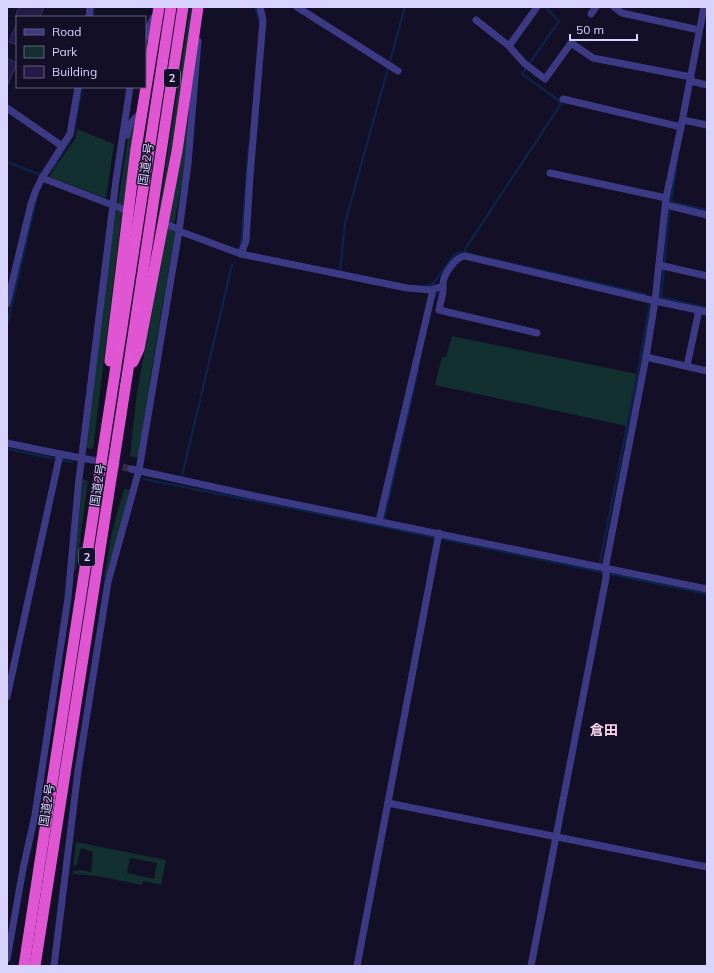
<svg xmlns="http://www.w3.org/2000/svg" width="714" height="973" font-family="Mulish,'Noto Sans JP',sans-serif">
	<style>
		.green { fill: #12302f; fill-rule: evenodd }
		.lines { fill: none; stroke-linecap: round; stroke-linejoin: round }
		.stream { stroke: #0c2248; stroke-width: 2.5 }
		.building { fill: #241b47; stroke: #3b2d73 }
		.minor-tunnel { stroke: #312d47; stroke-width: 7; stroke-dasharray: 7 3.5; stroke-linecap: butt }
		.minor { stroke: #3d3a85; stroke-width: 7 }
		.trunk { stroke: #e055d1; stroke-width: 11 }
		.labels { text-anchor: middle; stroke-width: 3; stroke-linejoin: round; paint-order: stroke }
		.shield { fill: #130f26; stroke: #9e99be; stroke-width: 1 }
		.shield-label { font-size: 11px; font-weight: bold; fill: #d9d4ff }
		.street-label { font-size: 12px; fill: #d9d4ff; stroke: #130f26 }
		.quarter-label { font-size: 14px; font-weight: bold; fill: #ffd6f0; stroke: #130f26 }
	</style>
	<rect width="100%" height="100%" fill="#130f26"/>
	<g class="green">
		<path d="M 190,7 L 192,7 L 188,45 L 157,235 L 154,244 Z"/>
		<path d="M 187,119 L 188,121 L 186,158 L 175,221 L 173,223 L 167,223 Z"/>
		<path d="M 132,126 L 135,126 L 123,207 L 118,203 L 129,129 Z"/>
		<path d="M 77,129 L 114,144 L 106,198 L 50,177 L 51,173 L 75,139 Z"/>
		<path d="M 118,211 L 122,212 L 93,449 L 86,448 L 107,271 L 116,212 Z"/>
		<path d="M 168,227 L 175,232 L 152,367 L 138,458 L 130,456 L 137,392 Z"/>
		<path d="M 452,336 L 637,374 L 627,426 L 435,385 L 442,357 L 446,357 Z"/>
		<path d="M 83,479 L 88,481 L 76,570 L 74,571 Z"/>
		<path d="M 124,489 L 131,490 L 105,578 L 104,577 L 112,532 Z"/>
		<path d="M 76,842 L 166,860 L 161,885 L 143,881 L 142,885 L 98,876 L 73,874 L 73,871 L 81,870 L 91,872 L 93,852 L 81,848 L 77,864 L 73,867 ZM 130,858 L 157,863 L 154,879 L 127,873 Z"/>
	</g>
	<g class="lines">
		<g class="stream">
			<path d="M 255,7 L 260,24"/>
			<path d="M 93,17 L 94,7"/>
			<path d="M 7,162 L 41,175"/>
			<path d="M 53,168 L 73,135 L 82,87"/>
			<path d="M 671,202 L 707,210"/>
			<path d="M 236,250 L 239,249 L 241,245 L 249,146"/>
			<path d="M 465,252 L 465,249 L 561,104 L 558,100 L 522,74 L 559,21 L 545,7"/>
			<path d="M 340,272 L 345,223 L 405,7"/>
			<path d="M 424,287 L 433,284"/>
			<path d="M 435,297 L 436,292 L 433,284 L 454,255 L 460,252 L 645,294"/>
			<path d="M 661,297 L 707,308"/>
			<path d="M 661,298 L 669,213 L 676,169"/>
			<path d="M 7,326 L 36,200"/>
			<path d="M 7,449 L 72,462"/>
			<path d="M 182,476 L 232,265"/>
			<path d="M 144,479 L 346,519 L 707,594"/>
			<path d="M 384,519 L 418,370"/>
			<path d="M 600,562 L 639,366 L 650,303"/>
		</g>
	</g>
	<g class="building">
		<path d="M 19,7 L 44,7 L 40,17 L 15,17 Z"/>
		<path d="M 17,23 L 17,45 L 9,42 Z"/>
		<path d="M 7,58 L 17,63 L 7,86 Z"/>
	</g>
	<g class="lines">
		<path class="minor-tunnel" d="M 92,460 L 131,469"/>
		<g class="minor">
			<path d="M 297,7 L 398,71"/>
			<path d="M 614,7 L 622,13 L 699,30"/>
			<path d="M 591,14 L 596,7"/>
			<path d="M 89,17 L 90,7"/>
			<path d="M 476,20 L 509,46 L 524,63 L 545,79 L 571,43 L 593,58 L 691,77"/>
			<path d="M 145,38 L 153,18"/>
			<path d="M 509,46 L 537,7"/>
			<path d="M 690,81 L 707,85"/>
			<path d="M 563,99 L 681,127"/>
			<path d="M 7,108 L 62,146"/>
			<path d="M 683,120 L 707,125"/>
			<path d="M 127,135 C 128,124 134,119 142,112"/>
			<path d="M 550,173 L 666,198"/>
			<path d="M 42,178 L 123,209"/>
			<path d="M 666,205 L 707,215"/>
			<path d="M 168,225 L 179,229"/>
			<path d="M 179,231 L 241,254 L 407,288 L 431,290 L 443,286 C 442,276 455,257 465,256 L 655,301 L 707,312"/>
			<path d="M 241,254 L 246,241 L 250,176 L 263,20 L 260,7"/>
			<path d="M 659,265 L 707,276"/>
			<path d="M 443,286 L 443,292 L 439,310 L 537,333"/>
			<path d="M 7,304 L 31,204 L 36,190 L 42,178 L 70,134 L 78,87"/>
			<path d="M 646,357 L 707,371"/>
			<path d="M 687,366 L 699,310"/>
			<path d="M 7,443 L 60,454 L 7,697"/>
			<path d="M 60,454 L 92,460"/>
			<path d="M 131,469 L 250,495 L 707,589"/>
			<path d="M 379,521 L 432,294 L 431,290"/>
			<path d="M 388,803 L 707,867"/>
			<path d="M 7,959 L 23,869 L 35,815 L 68,598 L 79,479 L 116,180 L 130,87"/>
			<path d="M 54,966 L 78,771 L 108,582 L 139,470 L 179,231 L 188,164 L 198,41"/>
			<path d="M 357,966 L 439,533"/>
			<path d="M 531,966 L 606,578 L 606,564 L 646,357 L 655,301 L 666,198 L 681,127 L 704,7"/>
		</g>
		<g class="trunk">
			<path d="M 110,361 L 136,149 L 159,7"/>
			<path d="M 133,362 L 139,349 L 177,151 L 198,7"/>
			<path d="M 24,966 L 171,7"/>
			<path d="M 35,966 L 128,370 L 183,7"/>
		</g>
	</g>
	<g class="labels">
		<g class="shield">
			<rect x="164" y="69" width="16" height="18" rx="3"/>
			<rect x="79" y="548" width="16" height="18" rx="3"/>
		</g>
		<g class="shield-label">
			<text x="172" y="82">2</text>
			<text x="87" y="561">2</text>
		</g>
		<g class="street-label">
			<text transform="translate(146 164) rotate(-81)" y="4">国道2号</text>
			<text transform="translate(98 485) rotate(-81)" y="4">国道2号</text>
			<text transform="translate(47 805) rotate(-81)" y="4">国道2号</text>
		</g>
		<g class="quarter-label">
			<text x="604" y="735">倉田</text>
		</g>
	</g>
	<rect width="714" height="973" fill="none" stroke="#d9d4ff" stroke-width="16"/>
	<rect x="16" y="16" width="130" height="72" fill="#130f26" stroke="#625e7d"/>
	<rect x="24" y="29" width="20" height="6" fill="#3d3a85" stroke="#625e7d"/>
	<text x="52" y="36" font-size="12" fill="#d9d4ff">Road</text>
	<rect x="24" y="46" width="20" height="12" fill="#12302f" stroke="#625e7d"/>
	<text x="52" y="56" font-size="12" fill="#d9d4ff">Park</text>
	<rect x="24" y="66" width="20" height="12" fill="#241b47" stroke="#625e7d"/>
	<text x="52" y="76" font-size="12" fill="#d9d4ff">Building</text>
	<path d="M570 34v6h67v-6" fill="none" stroke="#d9d4ff" stroke-width="2"/>
	<text x="576" y="34" font-size="12" fill="#d9d4ff" stroke="#130f26" stroke-width="3" paint-order="stroke">50 m</text>
</svg>
